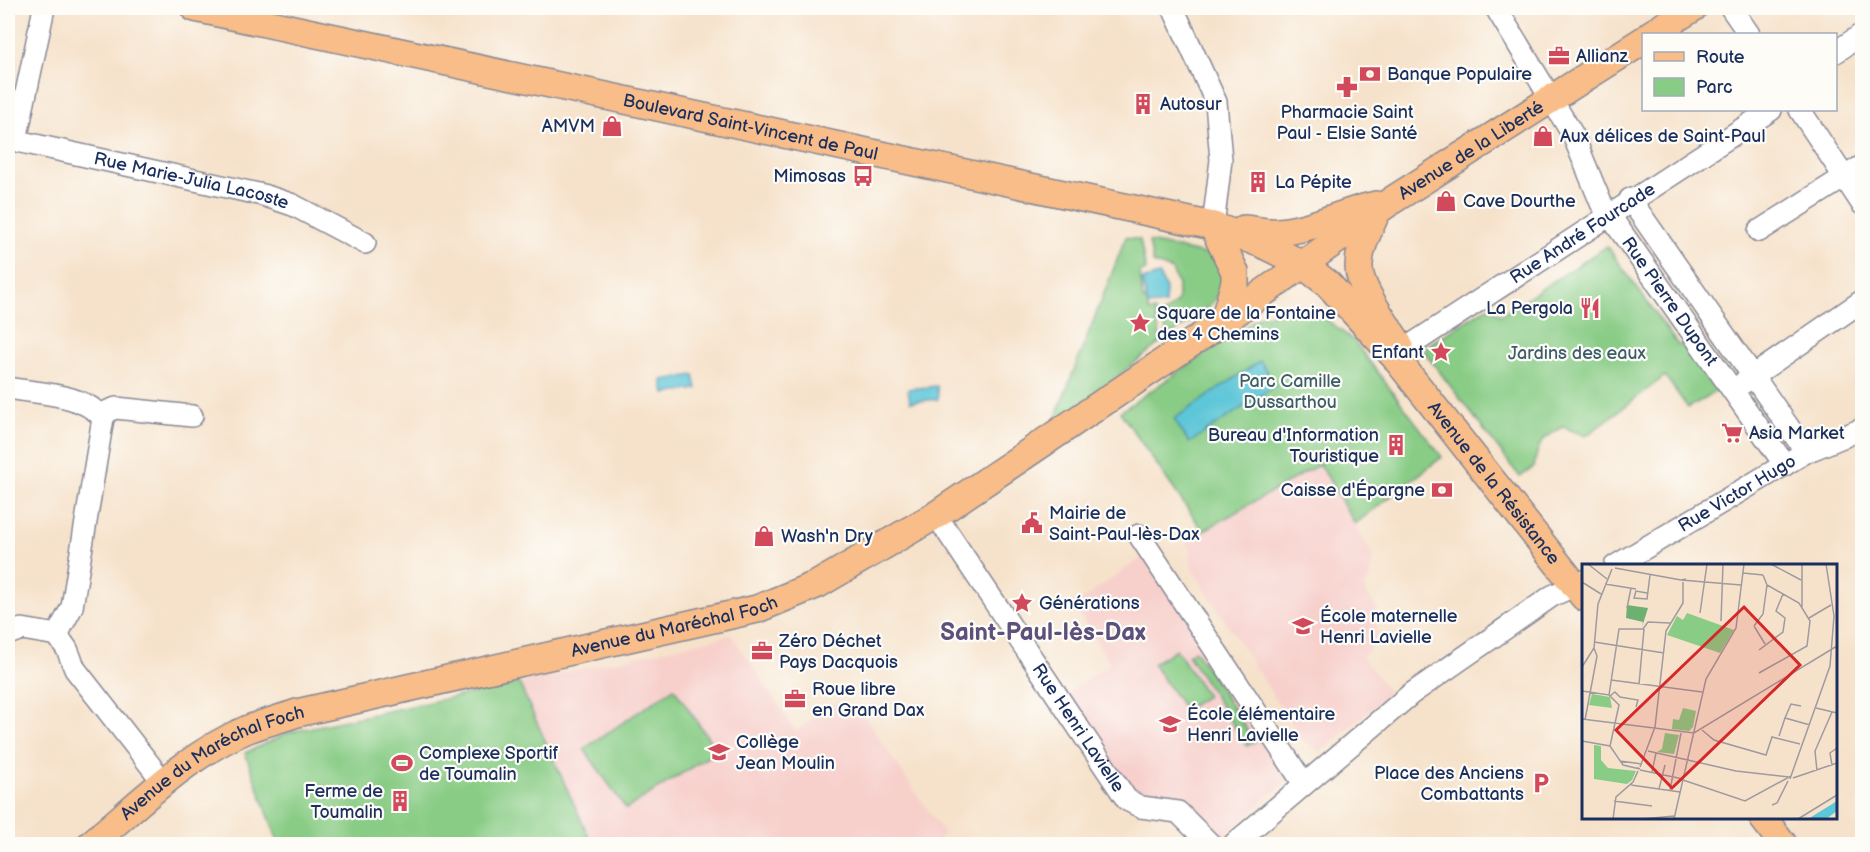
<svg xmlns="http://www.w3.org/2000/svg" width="1870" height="852" font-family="'Balsamiq Sans',sans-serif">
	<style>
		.built { fill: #f7d0cc }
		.green { fill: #88cc85; stroke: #527e72; stroke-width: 1.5 }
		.water { fill: #5dc6d8; stroke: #3c7a9b; stroke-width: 1.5 }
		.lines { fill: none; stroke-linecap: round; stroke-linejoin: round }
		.minor-casing { stroke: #888894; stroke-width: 24 }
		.major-casing { stroke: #888894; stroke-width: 30 }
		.minor { stroke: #fff; stroke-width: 21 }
		.major { stroke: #f8bd89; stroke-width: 27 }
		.labels { text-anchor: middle; stroke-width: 4.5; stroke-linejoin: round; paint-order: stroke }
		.poi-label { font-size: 18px; fill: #1b2f5e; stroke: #fdfcf7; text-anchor: start }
		.street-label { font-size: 18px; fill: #1b2f5e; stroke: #fdfcf7 }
		.park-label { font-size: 18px; fill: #3c5e6a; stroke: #fdfcf7 }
		.district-label { font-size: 24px; font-weight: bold; fill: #5c507c; stroke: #fdfcf7 }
		.inset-road { fill: none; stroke: #9e9a9f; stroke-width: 1.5 }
		.view { fill: #d62828; fill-opacity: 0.15; stroke: #d62828; stroke-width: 3 }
		.inset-edge { fill: none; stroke: #1b2f5e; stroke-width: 3 }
	</style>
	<rect width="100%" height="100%" fill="#fdfcf7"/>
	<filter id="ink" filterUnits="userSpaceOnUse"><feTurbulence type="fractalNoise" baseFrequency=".0167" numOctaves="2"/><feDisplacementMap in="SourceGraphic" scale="12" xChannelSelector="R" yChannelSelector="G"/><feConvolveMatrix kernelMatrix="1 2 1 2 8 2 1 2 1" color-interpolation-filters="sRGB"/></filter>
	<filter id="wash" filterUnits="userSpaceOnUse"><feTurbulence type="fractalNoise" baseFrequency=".008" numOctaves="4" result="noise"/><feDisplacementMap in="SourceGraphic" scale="24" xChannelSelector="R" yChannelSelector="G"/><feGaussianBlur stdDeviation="1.35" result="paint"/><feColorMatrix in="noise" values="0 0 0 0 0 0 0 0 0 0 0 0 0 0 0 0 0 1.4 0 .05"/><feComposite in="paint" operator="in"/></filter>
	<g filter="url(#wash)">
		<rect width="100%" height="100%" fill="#f6e2cb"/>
		<g class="built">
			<path d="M 1320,464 L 1373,556 L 1370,578 L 1363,588 L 1377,608 L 1376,644 L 1362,657 L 1390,693 L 1320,752 L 1301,739 L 1192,569 L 1190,550 L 1186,542 Z"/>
			<path d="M 1146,555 L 1293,775 L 1225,835 L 1217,837 L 1138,801 L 1062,696 L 1110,663 L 1071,601 L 1083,599 Z"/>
			<path d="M 731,635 L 796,731 L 838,700 L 849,717 L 860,710 L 944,834 L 939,838 L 943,844 L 592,844 L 519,683 Z"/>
		</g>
		<g class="green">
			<path d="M 1126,237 L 1140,240 L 1146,271 L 1140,272 L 1143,300 L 1146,299 L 1149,312 L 1155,311 L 1161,342 L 1051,429 Z"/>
			<path d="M 1149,242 L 1210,255 C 1247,291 1193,320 1167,337 L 1163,315 L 1178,301 L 1178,285 L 1172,270 L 1153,263 Z"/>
			<path d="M 1607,246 L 1678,345 L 1696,347 L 1725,386 L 1688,408 L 1665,376 L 1586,436 L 1563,427 C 1541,439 1538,442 1534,467 L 1520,477 L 1425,353 L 1425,347 L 1488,307 L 1501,315 Z"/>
			<path d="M 1295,310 L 1322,316 L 1354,341 L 1442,457 L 1355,524 L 1320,464 L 1203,531 L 1120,412 L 1260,316 Z"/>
			<path d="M 1176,649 L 1207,696 L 1185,710 L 1153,664 Z"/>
			<path d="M 1195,650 L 1255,742 L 1247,746 L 1188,655 Z"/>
			<path d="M 519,683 L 592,844 L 279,844 L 245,753 L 290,732 Z"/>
			<path d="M 674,688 L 717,751 L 626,809 L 584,749 Z"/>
		</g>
		<g class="water">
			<path d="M 1159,275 L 1166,289 L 1165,304 L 1148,306 L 1142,280 Z"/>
			<path d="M 1260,361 L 1276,385 L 1189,443 L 1174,419 Z"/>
			<path d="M 694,375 L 697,389 L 665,394 L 662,380 Z"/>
			<path d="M 937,386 L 938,399 L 910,402 L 908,389 Z"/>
		</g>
	</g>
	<g filter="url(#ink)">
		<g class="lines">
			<defs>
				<g id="minor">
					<path d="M 1173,8 L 1216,102 L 1221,160 L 1213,226"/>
					<path id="s1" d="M 1496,8 L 1573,135 L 1601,203 L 1785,465"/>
					<path d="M 1731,8 L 1749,34"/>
					<path d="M 1836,52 L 1862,34"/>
					<path d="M 1800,110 L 1862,204"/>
					<path id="s2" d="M 8,139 L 263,195 L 293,205 L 365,243"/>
					<path d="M 16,140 L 44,8"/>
					<path d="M 1630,199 L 1806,452"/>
					<path d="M 1759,231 L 1862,166"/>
					<path id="s3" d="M 1394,356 L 1771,110"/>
					<path d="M 1743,383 L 1862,301"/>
					<path d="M 8,388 C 39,394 82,393 103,418 L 108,411 L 116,408 L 192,416"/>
					<path id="s4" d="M 936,515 L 1127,800 L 1141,807 L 1178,812 L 1210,844"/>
					<path d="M 1139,535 L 1304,784"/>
					<path id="s5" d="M 1615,566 L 1806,452 L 1862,429"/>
					<path d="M 8,634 L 22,629 L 57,635 L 67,649 L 75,669 L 164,783"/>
					<path d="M 57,635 L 72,607 L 103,418"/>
					<path d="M 1234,844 L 1411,694 L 1552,596 L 1584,581"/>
				</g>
				<g id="major">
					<path id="s6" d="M 195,8 L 1213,226 L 1262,244 L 1302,264 L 1328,284 L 1394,356 L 1584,597"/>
					<path d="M 1651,34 L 1693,8"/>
					<path d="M 1376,213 C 1369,230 1359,248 1359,266 C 1358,288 1388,326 1399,345"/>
					<path d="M 1213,226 L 1235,272 L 1235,282 L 1224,321"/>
					<path d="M 1244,229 C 1255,230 1267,233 1277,232 C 1311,230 1342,212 1376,205"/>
					<path d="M 1763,818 L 1783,844"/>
					<path id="s7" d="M 91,844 C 139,804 188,754 248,729 C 264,723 280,719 297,713 L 757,609 L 818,584 L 936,515 L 1224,321 L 1391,201 L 1644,40"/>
				</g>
			</defs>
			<use href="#minor" class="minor-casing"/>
			<use href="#major" class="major-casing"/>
			<use href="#minor" class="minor"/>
			<use href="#major" class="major"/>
		</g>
	</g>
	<defs>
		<symbol id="office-bare" viewBox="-9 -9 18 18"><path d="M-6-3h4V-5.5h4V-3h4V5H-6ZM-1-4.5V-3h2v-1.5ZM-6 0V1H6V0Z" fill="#d1495b" stroke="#fdfcf7" stroke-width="2.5" paint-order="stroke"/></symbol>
		<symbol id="bank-bare" viewBox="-9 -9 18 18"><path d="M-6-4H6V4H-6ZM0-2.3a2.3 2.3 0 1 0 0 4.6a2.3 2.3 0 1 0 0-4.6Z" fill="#d1495b" stroke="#fdfcf7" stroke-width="2.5" paint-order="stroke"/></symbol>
		<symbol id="pharmacy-bare" viewBox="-9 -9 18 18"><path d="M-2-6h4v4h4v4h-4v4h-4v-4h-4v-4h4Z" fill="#d1495b" stroke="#fdfcf7" stroke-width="2.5" paint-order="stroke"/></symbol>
		<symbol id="building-bare" viewBox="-9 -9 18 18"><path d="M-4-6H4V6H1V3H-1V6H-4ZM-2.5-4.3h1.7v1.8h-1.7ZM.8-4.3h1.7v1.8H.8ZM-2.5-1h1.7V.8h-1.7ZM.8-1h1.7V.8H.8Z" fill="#d1495b" stroke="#fdfcf7" stroke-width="2.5" paint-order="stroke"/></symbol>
		<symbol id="shop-bare" viewBox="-9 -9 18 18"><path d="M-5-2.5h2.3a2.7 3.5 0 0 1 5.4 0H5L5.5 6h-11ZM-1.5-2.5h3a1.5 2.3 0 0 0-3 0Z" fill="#d1495b" stroke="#fdfcf7" stroke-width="2.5" paint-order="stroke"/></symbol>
		<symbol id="bus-bare" viewBox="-9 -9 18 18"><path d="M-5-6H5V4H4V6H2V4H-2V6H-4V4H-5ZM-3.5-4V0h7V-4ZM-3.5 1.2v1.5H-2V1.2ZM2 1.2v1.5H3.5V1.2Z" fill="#d1495b" stroke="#fdfcf7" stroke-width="2.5" paint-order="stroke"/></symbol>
		<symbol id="restaurant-bare" viewBox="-9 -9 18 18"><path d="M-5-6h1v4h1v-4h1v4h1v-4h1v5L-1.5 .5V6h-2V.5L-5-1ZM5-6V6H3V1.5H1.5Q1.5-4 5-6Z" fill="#d1495b" stroke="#fdfcf7" stroke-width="2.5" paint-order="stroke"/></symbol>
		<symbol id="sight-bare" viewBox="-9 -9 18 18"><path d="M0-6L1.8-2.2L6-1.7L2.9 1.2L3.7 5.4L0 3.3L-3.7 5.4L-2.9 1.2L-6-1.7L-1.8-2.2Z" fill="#d1495b" stroke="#fdfcf7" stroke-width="2.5" paint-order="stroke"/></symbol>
		<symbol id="supermarket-bare" viewBox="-9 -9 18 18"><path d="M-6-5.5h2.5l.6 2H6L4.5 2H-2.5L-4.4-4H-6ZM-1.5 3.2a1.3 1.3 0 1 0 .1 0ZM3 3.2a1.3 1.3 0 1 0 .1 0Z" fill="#d1495b" stroke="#fdfcf7" stroke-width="2.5" paint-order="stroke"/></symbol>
		<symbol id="civic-bare" viewBox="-9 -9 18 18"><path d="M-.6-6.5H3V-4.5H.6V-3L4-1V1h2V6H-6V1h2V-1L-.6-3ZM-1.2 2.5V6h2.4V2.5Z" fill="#d1495b" stroke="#fdfcf7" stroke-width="2.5" paint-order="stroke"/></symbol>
		<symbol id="school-bare" viewBox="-9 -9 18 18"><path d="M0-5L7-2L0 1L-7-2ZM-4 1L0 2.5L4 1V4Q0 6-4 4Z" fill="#d1495b" stroke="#fdfcf7" stroke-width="2.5" paint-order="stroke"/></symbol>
		<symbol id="stadium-bare" viewBox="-9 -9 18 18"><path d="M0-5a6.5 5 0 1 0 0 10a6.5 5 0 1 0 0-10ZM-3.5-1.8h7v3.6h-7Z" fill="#d1495b" stroke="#fdfcf7" stroke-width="2.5" paint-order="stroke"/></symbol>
		<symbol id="parking-bare" viewBox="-9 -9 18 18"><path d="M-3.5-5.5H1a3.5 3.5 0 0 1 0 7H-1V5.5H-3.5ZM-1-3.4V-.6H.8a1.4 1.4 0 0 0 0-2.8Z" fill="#d1495b" stroke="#fdfcf7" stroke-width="2.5" paint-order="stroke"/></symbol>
	</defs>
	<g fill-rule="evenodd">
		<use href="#office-bare" x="1544" y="41" width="30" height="30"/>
		<use href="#bank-bare" x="1355" y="59" width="30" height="30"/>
		<use href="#pharmacy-bare" x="1332" y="72" width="30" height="30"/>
		<use href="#building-bare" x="1128" y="89" width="30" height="30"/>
		<use href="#shop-bare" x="597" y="111" width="30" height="30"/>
		<use href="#shop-bare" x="1528" y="121" width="30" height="30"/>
		<use href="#bus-bare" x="848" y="161" width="30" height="30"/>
		<use href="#building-bare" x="1243" y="167" width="30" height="30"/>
		<use href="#shop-bare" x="1431" y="186" width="30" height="30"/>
		<use href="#restaurant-bare" x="1575" y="293" width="30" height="30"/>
		<use href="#sight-bare" x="1125" y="308" width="30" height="30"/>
		<use href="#sight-bare" x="1426" y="337" width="30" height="30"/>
		<use href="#supermarket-bare" x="1717" y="418" width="30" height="30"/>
		<use href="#building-bare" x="1381" y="430" width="30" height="30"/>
		<use href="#bank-bare" x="1427" y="475" width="30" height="30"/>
		<use href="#civic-bare" x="1017" y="508" width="30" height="30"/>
		<use href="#shop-bare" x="749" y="521" width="30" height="30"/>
		<use href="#sight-bare" x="1007" y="588" width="30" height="30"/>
		<use href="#school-bare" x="1288" y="611" width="30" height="30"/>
		<use href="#office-bare" x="747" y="636" width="30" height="30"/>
		<use href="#office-bare" x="780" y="684" width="30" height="30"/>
		<use href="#school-bare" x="1155" y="709" width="30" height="30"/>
		<use href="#school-bare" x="704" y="737" width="30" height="30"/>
		<use href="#stadium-bare" x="387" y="748" width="30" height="30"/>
		<use href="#parking-bare" x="1526" y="768" width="30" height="30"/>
		<use href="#building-bare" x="385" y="786" width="30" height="30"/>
	</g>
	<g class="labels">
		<g class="poi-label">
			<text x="1576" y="62">Allianz</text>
			<text x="1387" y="80">Banque Populaire</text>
			<text x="1160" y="110">Autosur</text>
			<text x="1347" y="118" text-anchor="middle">Pharmacie Saint<tspan x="1347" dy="21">Paul - Elsie Santé</tspan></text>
			<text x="595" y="132" text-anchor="end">AMVM</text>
			<text x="1560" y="142">Aux délices de Saint-Paul</text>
			<text x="846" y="182" text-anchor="end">Mimosas</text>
			<text x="1275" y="188">La Pépite</text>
			<text x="1463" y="207">Cave Dourthe</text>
			<text x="1573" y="314" text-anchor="end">La Pergola</text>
			<text x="1157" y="319">Square de la Fontaine<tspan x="1157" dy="21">des 4 Chemins</tspan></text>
			<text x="1424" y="358" text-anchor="end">Enfant</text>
			<text x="1749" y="439">Asia Market</text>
			<text x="1379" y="441" text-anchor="end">Bureau d'Information<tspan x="1379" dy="21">Touristique</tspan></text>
			<text x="1425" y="496" text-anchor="end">Caisse d'Épargne</text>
			<text x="1049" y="519">Mairie de<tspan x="1049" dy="21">Saint-Paul-lès-Dax</tspan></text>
			<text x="781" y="542">Wash'n Dry</text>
			<text x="1039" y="609">Générations</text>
			<text x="1320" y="622">École maternelle<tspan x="1320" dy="21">Henri Lavielle</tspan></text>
			<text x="779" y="647">Zéro Déchet<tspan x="779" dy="21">Pays Dacquois</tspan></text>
			<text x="812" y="695">Roue libre<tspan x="812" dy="21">en Grand Dax</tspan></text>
			<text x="1187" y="720">École élémentaire<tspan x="1187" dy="21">Henri Lavielle</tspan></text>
			<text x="736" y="748">Collège<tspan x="736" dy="21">Jean Moulin</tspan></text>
			<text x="419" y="759">Complexe Sportif<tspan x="419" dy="21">de Toumalin</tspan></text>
			<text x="1524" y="779" text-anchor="end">Place des Anciens<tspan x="1524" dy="21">Combattants</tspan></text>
			<text x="383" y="797" text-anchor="end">Ferme de<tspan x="383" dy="21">Toumalin</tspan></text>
		</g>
		<g class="street-label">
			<text dy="6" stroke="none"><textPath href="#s6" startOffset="568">Boulevard Saint-Vincent de Paul</textPath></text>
			<text dy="6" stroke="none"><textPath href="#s7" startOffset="1569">Avenue de la Liberté</textPath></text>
			<text dy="6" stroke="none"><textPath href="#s2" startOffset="188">Rue Marie-Julia Lacoste</textPath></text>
			<text dy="6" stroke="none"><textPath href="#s3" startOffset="225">Rue André Fourcade</textPath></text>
			<text dy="6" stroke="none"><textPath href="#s1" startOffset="342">Rue Pierre Dupont</textPath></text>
			<text dy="6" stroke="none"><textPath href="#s6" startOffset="1430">Avenue de la Résistance</textPath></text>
			<text dy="6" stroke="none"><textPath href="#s5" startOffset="142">Rue Victor Hugo</textPath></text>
			<text dy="6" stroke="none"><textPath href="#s7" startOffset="634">Avenue du Maréchal Foch</textPath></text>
			<text dy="6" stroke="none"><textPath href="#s4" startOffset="256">Rue Henri Lavielle</textPath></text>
			<text dy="6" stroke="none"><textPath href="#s7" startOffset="148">Avenue du Maréchal Foch</textPath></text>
		</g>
		<g class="park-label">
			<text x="1577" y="359">Jardins des eaux</text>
			<text x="1290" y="387">Parc Camille<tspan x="1290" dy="21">Dussarthou</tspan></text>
		</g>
		<g class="district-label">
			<text x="1043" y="640">Saint-Paul-lès-Dax</text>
		</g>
	</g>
	<g transform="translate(1582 564)">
		<rect width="255" height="255" fill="#f6e2cb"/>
		<path d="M 105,49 L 152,66 L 138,89 L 85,71 L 95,52 L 101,56 ZM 10,130 L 28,133 L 30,144 L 7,141 ZM 101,144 L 114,147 L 111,163 L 107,167 L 90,165 L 91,155 L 97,156 ZM 83,169 L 97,171 L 92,190 L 75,188 L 80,185 ZM 12,181 L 19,182 L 19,196 L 26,204 L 54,207 L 50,216 L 45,220 L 12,215 Z" fill="#88cc85"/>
		<path d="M 45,41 L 66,44 L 60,63 L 61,58 L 44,54 Z" fill="#6eb072"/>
		<path d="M 255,237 L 255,247 L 244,255 L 226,255 Z" fill="#5dc6d8"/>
		<path class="inset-road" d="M 6,0 L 25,15M 189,0 L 219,16M 220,0 L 220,43M 33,4 L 99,16M 161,9 L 181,11M 104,15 L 99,16 L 159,21M 0,18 L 19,30M 23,20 L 54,25M 65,29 L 54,27 L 52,34 L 65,35 L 68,11M 45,44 L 49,24M 118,49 L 125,0M 227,54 L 249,41M 139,57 L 141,0M 172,62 L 181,50 L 185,21M 172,62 L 183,80M 12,78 L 82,89M 177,86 L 201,68 L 203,54 L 194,47 L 201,30M 0,103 L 12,84 L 16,40 L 30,5M 177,109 L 225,82 L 228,57 L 217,39 L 185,21 L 181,11M 29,116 L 120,128M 57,120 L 62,65M 0,127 L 27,131 L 37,65 L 61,65 L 66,58 L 88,59M 27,131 L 37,141 L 28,182M 28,132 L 33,128 L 38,133 L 56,136 L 54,143M 234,144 L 255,149M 203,154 L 209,140 L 219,142M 0,155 L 112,169 L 255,82M 3,156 L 15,92 L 12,84M 120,166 L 132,176 L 184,191 L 190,173 L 218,180M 197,172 L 203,154 L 228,161M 0,177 L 28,182 L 41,201 L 58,205 L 55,204M 66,187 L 154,207 L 207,213M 38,197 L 60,200M 250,201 L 248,189 L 255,184M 58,203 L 73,163 L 84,67 L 101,39 L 101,18M 58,206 L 101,215M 235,207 L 233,187 L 250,148M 70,208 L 74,189M 209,212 L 248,102 L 252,52 L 244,0M 211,214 L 255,199M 101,216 L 163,237 L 209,212 L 208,215M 49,221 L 98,228M 77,225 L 83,201M 88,226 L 99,169M 32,237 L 70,242M 190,241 L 195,239 L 206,217M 31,255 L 34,233 L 51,218 L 56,207M 60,255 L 92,252M 92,255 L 124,115 L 154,64 L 162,0M 216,255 L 255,231"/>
		<path class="view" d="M 162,43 L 218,101 L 90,224 L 34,166 Z"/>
		<rect width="255" height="255" class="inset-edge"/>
	</g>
	<rect width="1870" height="852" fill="none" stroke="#fdfcf7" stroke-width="30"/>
	<rect x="1642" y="33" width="195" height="78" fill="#fdfcf7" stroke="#a3aaba" stroke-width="1.5"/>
	<rect x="1654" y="52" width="30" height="9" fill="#f8bd89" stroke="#a3aaba" stroke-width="1.5"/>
	<text x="1696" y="63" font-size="18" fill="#1b2f5e">Route</text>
	<rect x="1654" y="78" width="30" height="18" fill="#88cc85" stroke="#a3aaba" stroke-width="1.5"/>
	<text x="1696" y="93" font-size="18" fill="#1b2f5e">Parc</text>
</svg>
